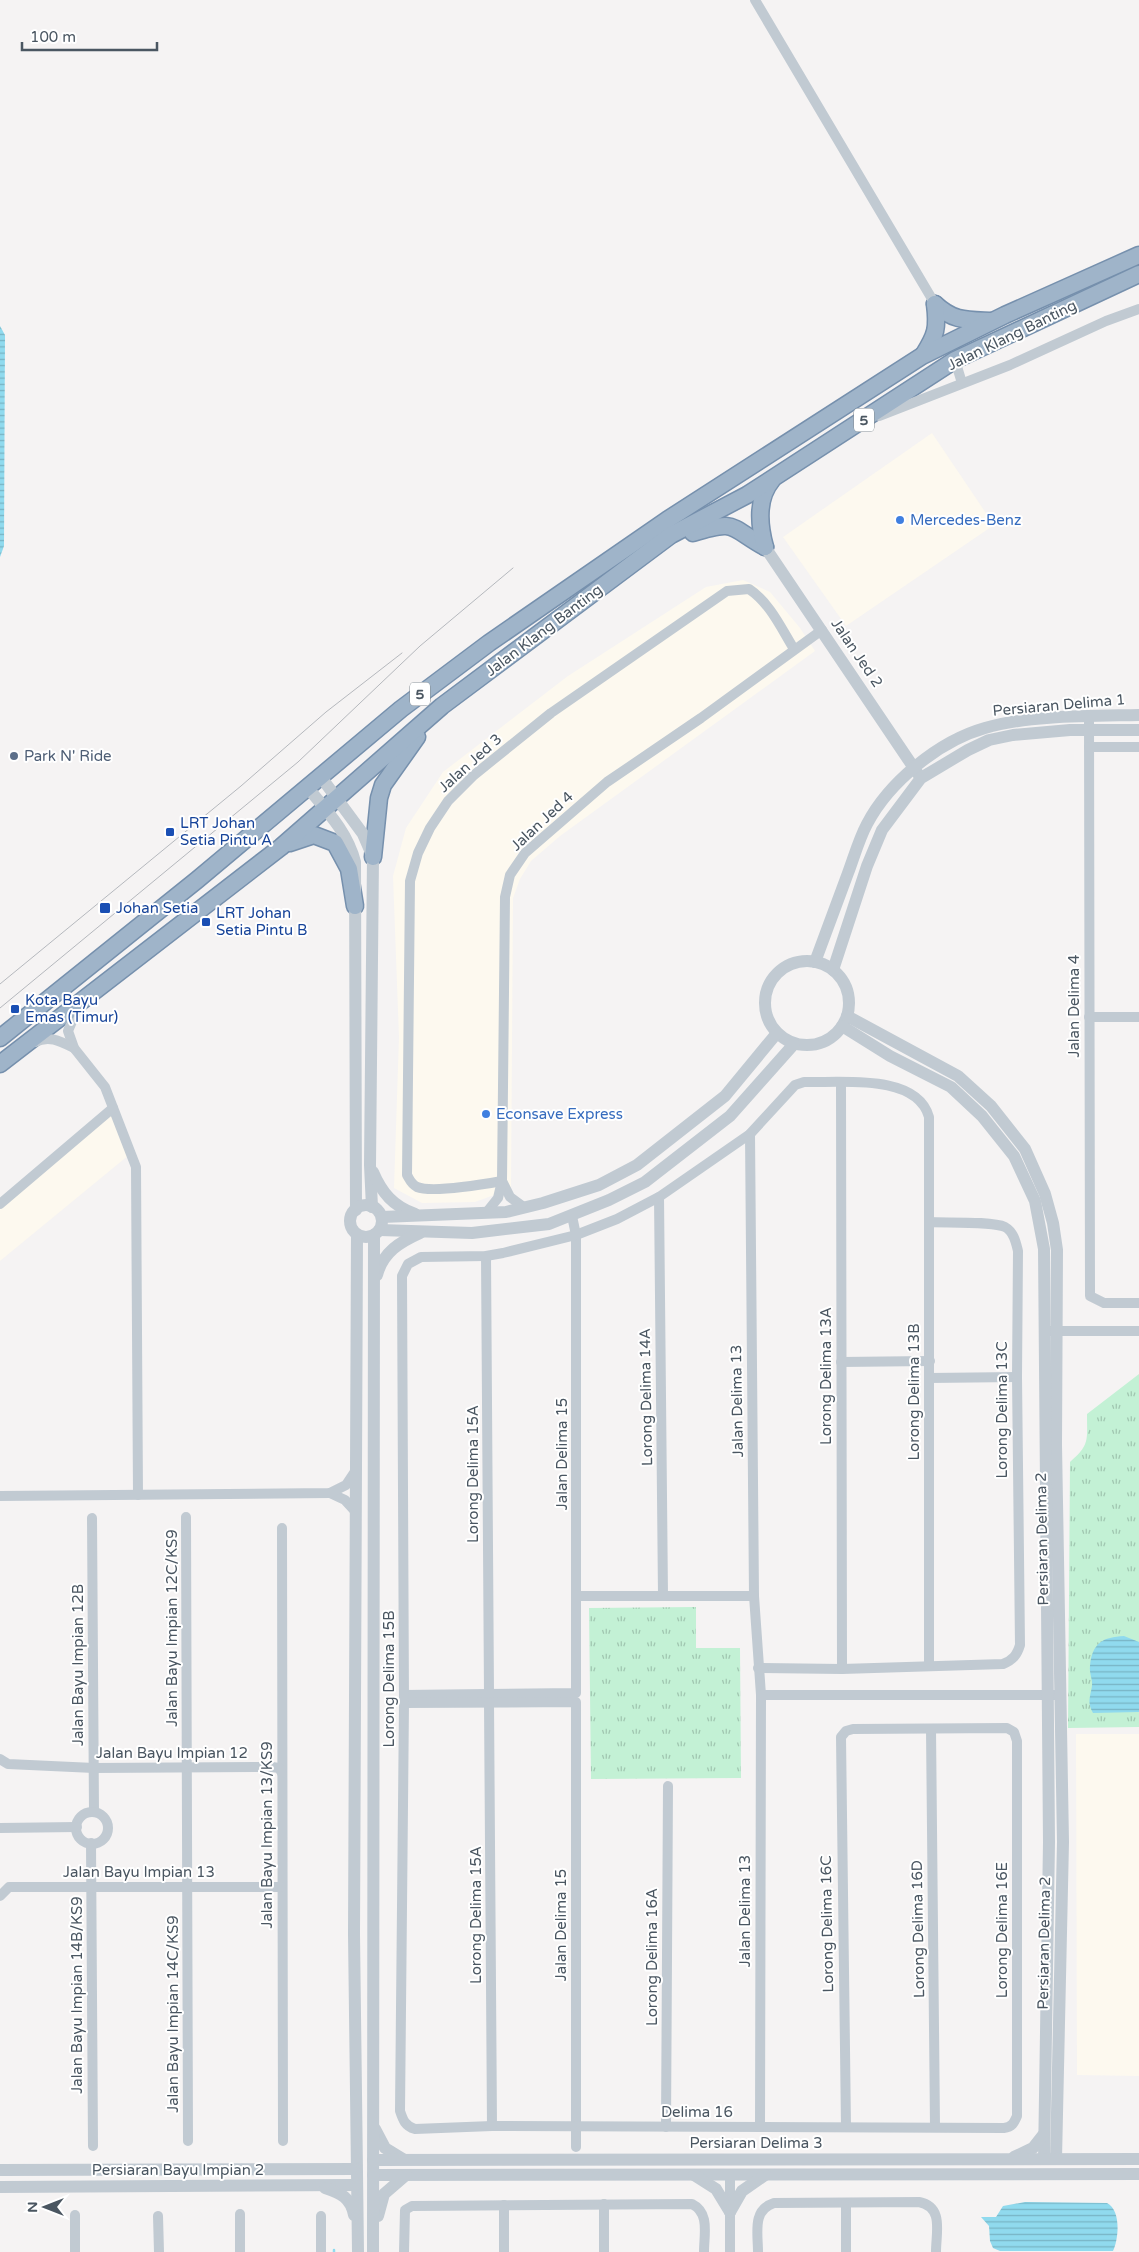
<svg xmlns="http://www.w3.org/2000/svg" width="1139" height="2252" font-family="'Varela Round',sans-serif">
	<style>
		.commercial { fill: #fdf9ef }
		.park { fill: url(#park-tufts) }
		.water { fill: url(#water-rules) }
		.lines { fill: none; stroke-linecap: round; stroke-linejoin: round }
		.stream { stroke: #90daee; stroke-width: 2.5 }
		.trunk-casing { stroke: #7690ad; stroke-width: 19 }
		.minor { stroke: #c1cad2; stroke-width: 10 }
		.tertiary { stroke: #c1cad2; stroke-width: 12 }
		.trunk { stroke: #9fb4c9; stroke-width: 16 }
		.tram { stroke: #b5b8bd; stroke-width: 1 }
		.shop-dot { fill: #3f7fe0; stroke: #fff; stroke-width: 2 }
		.service-dot { fill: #5c6f8a; stroke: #fff; stroke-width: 2 }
		.transit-dot { fill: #1a4fb4; stroke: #fff; stroke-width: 2 }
		.labels { text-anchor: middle; stroke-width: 4; stroke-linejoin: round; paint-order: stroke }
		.shield { fill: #fff; stroke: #808990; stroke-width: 1 }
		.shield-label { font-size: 14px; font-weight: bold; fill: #4a5661 }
		.street-label { font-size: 15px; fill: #4a5661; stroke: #fff }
		.shop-label { font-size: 15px; fill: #366cbe; stroke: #fff; text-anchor: start }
		.service-label { font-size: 15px; fill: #4e5e75; stroke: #fff; text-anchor: start }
		.transit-label { font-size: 15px; fill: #164399; stroke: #fff; text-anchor: start }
	</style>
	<defs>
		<pattern id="park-tufts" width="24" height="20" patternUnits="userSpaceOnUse" patternTransform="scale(1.25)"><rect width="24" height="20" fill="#c3f1d5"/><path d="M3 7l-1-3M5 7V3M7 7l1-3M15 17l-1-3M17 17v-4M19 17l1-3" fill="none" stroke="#a0c6b0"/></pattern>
		<pattern id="water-rules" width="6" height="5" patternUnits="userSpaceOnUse" patternTransform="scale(1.25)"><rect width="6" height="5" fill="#90daee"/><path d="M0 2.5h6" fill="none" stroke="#78b4c4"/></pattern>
	</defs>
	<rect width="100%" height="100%" fill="#f5f3f3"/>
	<g class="commercial">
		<path d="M 932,433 L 994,525 L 846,626 L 783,537 Z"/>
		<path d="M 743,580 L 770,592 L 800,628 L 815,651 L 560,836 L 531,861 L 520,879 L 513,898 L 511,1189 L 475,1202 L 422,1203 L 394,1188 L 399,1037 L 393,876 L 406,828 L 443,772 L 568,676 L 706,587 Z"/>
		<path d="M 112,1113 L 129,1155 L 0,1261 L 0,1209 Z"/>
		<path d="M 1076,1734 L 1139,1734 L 1139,2076 L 1077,2075 Z"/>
	</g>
	<g class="park">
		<path d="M 1139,1374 L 1139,1727 L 1068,1728 L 1070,1462 C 1090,1445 1087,1440 1087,1414 Z"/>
		<path d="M 696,1607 L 696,1648 L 740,1648 L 741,1778 L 591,1779 L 589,1608 Z"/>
	</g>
	<g class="water">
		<path d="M 0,326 L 5,335 L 4,546 L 0,557 Z"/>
		<path d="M 1124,1636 L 1139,1642 L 1139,1712 L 1093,1713 C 1087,1702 1090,1698 1092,1686 C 1093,1680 1089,1673 1090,1666 C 1092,1643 1103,1637 1124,1636 Z"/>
		<path d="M 1025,2202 L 1107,2203 C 1121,2210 1119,2238 1113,2251 L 1000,2251 L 993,2248 L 990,2241 L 989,2226 L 981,2217 L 996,2217 L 1003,2206 Z"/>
	</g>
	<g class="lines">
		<path class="stream" d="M 334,2250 L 334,2252"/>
		<defs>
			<g id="trunk">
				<path d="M 935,304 C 953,321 966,320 990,321"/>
				<path d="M 924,354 C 936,335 938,328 935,304"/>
				<path d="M 693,533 C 737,519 729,527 765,547"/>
				<path d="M 765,547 C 759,525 756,499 772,480"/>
				<path d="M 290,843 L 314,835 L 335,843 L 349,869 L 355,906"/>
				<path d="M 373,857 L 379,798 L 383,785 L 417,737"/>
				<path d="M 0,1038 L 197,880 L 401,709 L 489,643 L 667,520 L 922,356 L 1005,315 L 1139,255"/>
				<path d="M 0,1064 L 281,847 L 442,706 L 671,535 L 747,495 L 955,360 L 1139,274"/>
			</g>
		</defs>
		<use href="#trunk" class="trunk-casing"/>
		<g class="minor">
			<path d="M 755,0 L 935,304"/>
			<path d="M 955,360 L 962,383"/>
			<path d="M 879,416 L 1010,365 L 1106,321 L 1139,309"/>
			<path d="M 1089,716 L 1090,1296 L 1104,1303 L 1139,1303"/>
			<path d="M 1089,747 L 1139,747"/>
			<path d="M 78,1007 L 68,1031 L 74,1048 L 105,1087 L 136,1167 L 138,1495"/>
			<path d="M 1089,1017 L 1139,1017"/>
			<path d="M 35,1042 C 49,1035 60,1041 74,1048"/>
			<path d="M 841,1083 L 842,1669"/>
			<path d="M 750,1134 L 754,1596 L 761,1695 L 760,2127"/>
			<path d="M 502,1181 C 485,1184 432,1193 417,1187 C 411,1184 410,1180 407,1175 L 410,881 L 418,853 L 430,828 L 448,801 L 474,775 L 551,713 L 727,591 L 749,589 C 770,603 781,628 794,649"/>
			<path d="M 502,1181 L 510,1197 L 525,1208"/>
			<path d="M 659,1197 L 663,1596"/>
			<path d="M 0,1204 L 113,1108"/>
			<path d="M 486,1213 L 498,1198 L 502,1181 L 505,897 L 510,875 L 525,853 L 607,782 L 701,718 L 822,630"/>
			<path d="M 486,1256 L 489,1693"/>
			<path d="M 1049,1331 L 1139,1331"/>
			<path d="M 841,1362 L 930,1361"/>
			<path d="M 929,1378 L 1017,1377"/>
			<path d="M 330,1493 L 345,1500 L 356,1512"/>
			<path d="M 0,1496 L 330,1493 L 346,1485 L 356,1470"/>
			<path d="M 186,1517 L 188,2141"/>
			<path d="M 92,1518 L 94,1812"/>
			<path d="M 282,1528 L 283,2141"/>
			<path d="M 577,1596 L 754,1596"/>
			<path d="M 758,1668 L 842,1669 L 1003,1664 C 1013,1660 1017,1655 1020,1645 L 1017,1377 L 1018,1251 C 1016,1243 1014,1232 1005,1227 C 992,1221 946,1223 929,1222"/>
			<path d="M 404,1695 L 576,1693 L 576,1235 L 572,1216"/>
			<path d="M 761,1695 L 1055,1695"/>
			<path d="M 404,1703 L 576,1702 L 576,2147"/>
			<path d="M 489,1703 L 492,2126"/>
			<path d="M 931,1729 L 935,2127"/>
			<path d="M 0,1759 L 8,1764 L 94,1768 L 272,1767 L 279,1768 L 282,1773"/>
			<circle cx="92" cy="1828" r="16"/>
			<path d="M 0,1828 L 77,1827"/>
			<path d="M 91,1843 L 93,2146"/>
			<path d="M 0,1896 L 9,1887 L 281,1887"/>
			<path d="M 666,2127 L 668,1786"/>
			<path d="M 846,2127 L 841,1737 L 846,1731 L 853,1729 L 1007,1728 L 1014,1732 L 1017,1741 L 1017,2116 C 1014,2123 1012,2127 1004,2128 L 492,2126 L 415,2129 C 405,2126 403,2120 400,2111 L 404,1703 L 402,1276 L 408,1264 L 421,1257 L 486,1256 L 503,1253 L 576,1235 L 617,1219 L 659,1197 L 750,1134 L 795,1085 L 804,1082 C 840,1083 917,1073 929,1117 L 929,1666"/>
			<path d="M 730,2175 L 730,2252"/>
			<path d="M 240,2214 L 240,2252"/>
			<path d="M 75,2215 L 75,2252"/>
			<path d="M 158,2216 L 159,2252"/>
			<path d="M 321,2216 L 321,2252"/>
			<path d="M 404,2252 L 405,2210 L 412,2206 L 692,2204 C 710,2213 704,2234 704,2252"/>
			<path d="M 504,2252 L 504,2205"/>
			<path d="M 604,2252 L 604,2204"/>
			<path d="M 758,2252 C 758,2233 752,2210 774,2203 L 919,2202 C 944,2207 936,2232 936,2252"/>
			<path d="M 846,2252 L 846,2203"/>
		</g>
		<g class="tertiary">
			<path d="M 765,547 L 918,774"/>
			<path d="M 321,777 L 363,834 L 373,857 L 370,1165 L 372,1207"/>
			<path d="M 308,788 C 327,811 348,833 355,862 L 356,1210"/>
			<circle cx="807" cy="1003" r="42"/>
			<path d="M 815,962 C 826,933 837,903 848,873 C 854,857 859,839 867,824 C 889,782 939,741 985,728 C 1028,715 1093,716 1139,715"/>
			<path d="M 833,970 L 867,866 L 882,830 L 921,778 L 968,750 L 989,740 L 1013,735 L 1070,730 L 1139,730"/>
			<path d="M 847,1016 L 958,1076 L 991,1106 L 1025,1149 L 1045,1194 L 1053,1223 L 1057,1250 L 1056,1445 L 1063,1842 L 1056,2159"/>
			<path d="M 842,1026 L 890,1056 L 951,1087 L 982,1116 L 1014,1156 L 1035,1201 L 1044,1249 L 1049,1842 L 1044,2159"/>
			<path d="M 373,1172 C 382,1193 393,1206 415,1214"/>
			<circle cx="366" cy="1221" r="16"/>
			<path d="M 382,1217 L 506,1212 L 543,1203 L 599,1185 L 637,1165 L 725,1096 L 777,1033"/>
			<path d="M 380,1230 L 472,1233 L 549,1224 L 609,1200 L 645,1182 L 730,1116 L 794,1044"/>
			<path d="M 357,1235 L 354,1934 L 358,2252"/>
			<path d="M 377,1275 C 383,1252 400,1242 420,1233"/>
			<path d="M 375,2129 L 385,2148 L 403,2159"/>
			<path d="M 1014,2157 L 1033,2148 L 1044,2134"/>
			<path d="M 373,2160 L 1139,2159"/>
			<path d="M 0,2170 L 356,2169"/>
			<path d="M 373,2175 L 1139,2174"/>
			<path d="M 694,2175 L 716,2189 L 730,2212"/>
			<path d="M 0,2187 L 357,2185"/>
			<path d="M 325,2188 C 341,2193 351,2198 354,2215"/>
			<path d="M 730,2212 L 742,2191 L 765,2175"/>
			<path d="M 378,2216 L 384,2194 L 406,2175"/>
			<path d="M 373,2252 L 374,1235"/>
		</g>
		<use href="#trunk" class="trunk"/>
		<g class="tram">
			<path d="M 0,984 L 241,786 L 326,712 L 402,653"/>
			<path d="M 0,1008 L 298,762 L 420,646 L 513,568"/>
		</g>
	</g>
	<g class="shop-dot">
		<circle cx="900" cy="520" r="5"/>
		<circle cx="486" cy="1114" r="5"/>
	</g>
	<circle class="service-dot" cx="14" cy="756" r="5"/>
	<g class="transit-dot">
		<rect x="165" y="827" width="10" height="10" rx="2.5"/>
		<rect x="99" y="902" width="12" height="12" rx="2.5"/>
		<rect x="201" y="917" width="10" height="10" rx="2.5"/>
		<rect x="10" y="1004" width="10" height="10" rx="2.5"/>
	</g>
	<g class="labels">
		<g class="shield">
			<rect x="854" y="408.5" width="20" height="23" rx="4"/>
			<rect x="410" y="682.5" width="20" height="23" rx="4"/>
		</g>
		<g class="shield-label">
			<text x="864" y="425">5</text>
			<text x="420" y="699">5</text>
		</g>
		<g class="street-label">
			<text transform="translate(1012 335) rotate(-26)" y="5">Jalan Klang Banting</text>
			<text transform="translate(544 630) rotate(-37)" y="5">Jalan Klang Banting</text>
			<text transform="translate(857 653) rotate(56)" y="5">Jalan Jed 2</text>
			<text transform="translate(1059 705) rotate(-5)" y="5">Persiaran Delima 1</text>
			<text transform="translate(470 763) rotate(-42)" y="5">Jalan Jed 3</text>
			<text transform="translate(542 821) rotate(-43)" y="5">Jalan Jed 4</text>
			<text transform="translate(1074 1006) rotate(-90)" y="5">Jalan Delima 4</text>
			<text transform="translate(826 1376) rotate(-90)" y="5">Lorong Delima 13A</text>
			<text transform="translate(914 1392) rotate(-90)" y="5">Lorong Delima 13B</text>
			<text transform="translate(646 1397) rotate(-91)" y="5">Lorong Delima 14A</text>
			<text transform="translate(737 1401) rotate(-91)" y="5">Jalan Delima 13</text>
			<text transform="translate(1002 1410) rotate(-90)" y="5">Lorong Delima 13C</text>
			<text transform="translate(562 1454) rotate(-90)" y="5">Jalan Delima 15</text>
			<text transform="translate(473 1474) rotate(-90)" y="5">Lorong Delima 15A</text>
			<text transform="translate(1042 1539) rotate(-91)" y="5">Persiaran Delima 2</text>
			<text transform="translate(172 1628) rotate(-90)" y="5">Jalan Bayu Impian 12C/KS9</text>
			<text transform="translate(78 1665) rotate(-90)" y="5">Jalan Bayu Impian 12B</text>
			<text transform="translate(389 1679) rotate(-90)" y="5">Lorong Delima 15B</text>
			<text x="172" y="1758">Jalan Bayu Impian 12</text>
			<text transform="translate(267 1835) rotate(-90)" y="5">Jalan Bayu Impian 13/KS9</text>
			<text x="139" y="1877">Jalan Bayu Impian 13</text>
			<text transform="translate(745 1911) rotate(-90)" y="5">Jalan Delima 13</text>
			<text transform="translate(476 1915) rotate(-90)" y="5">Lorong Delima 15A</text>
			<text transform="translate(827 1924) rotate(-91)" y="5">Lorong Delima 16C</text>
			<text transform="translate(561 1925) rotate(-90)" y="5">Jalan Delima 15</text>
			<text transform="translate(918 1929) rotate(-91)" y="5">Lorong Delima 16D</text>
			<text transform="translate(1002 1930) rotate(-90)" y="5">Lorong Delima 16E</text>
			<text transform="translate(1044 1943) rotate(-89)" y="5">Persiaran Delima 2</text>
			<text transform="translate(652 1957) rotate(-90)" y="5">Lorong Delima 16A</text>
			<text transform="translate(77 1995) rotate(-90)" y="5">Jalan Bayu Impian 14B/KS9</text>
			<text transform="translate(173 2014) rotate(-90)" y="5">Jalan Bayu Impian 14C/KS9</text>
			<text x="697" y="2117">Delima 16</text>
			<text x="756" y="2148">Persiaran Delima 3</text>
			<text x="178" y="2175">Persiaran Bayu Impian 2</text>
		</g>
		<g class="shop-label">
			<text x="910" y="525">Mercedes-Benz</text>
			<text x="496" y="1119">Econsave Express</text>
		</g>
		<g class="service-label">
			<text x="24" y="761">Park N' Ride</text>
		</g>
		<g class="transit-label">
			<text x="180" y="828">LRT Johan<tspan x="180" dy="17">Setia Pintu A</tspan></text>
			<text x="116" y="913">Johan Setia</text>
			<text x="216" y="918">LRT Johan<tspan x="216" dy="17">Setia Pintu B</tspan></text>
			<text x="25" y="1005">Kota Bayu<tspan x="25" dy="17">Emas (Timur)</tspan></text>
		</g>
	</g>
	<g transform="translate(45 2207) rotate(270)" stroke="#ffffff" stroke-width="4" paint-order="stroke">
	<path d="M0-4L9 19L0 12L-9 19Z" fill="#4a5661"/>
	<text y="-8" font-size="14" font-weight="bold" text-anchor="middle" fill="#4a5661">N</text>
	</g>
	<path d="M22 42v8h135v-8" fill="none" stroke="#4a5661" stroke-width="2.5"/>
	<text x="30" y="42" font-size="15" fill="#4a5661" stroke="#ffffff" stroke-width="4" paint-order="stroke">100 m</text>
</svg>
